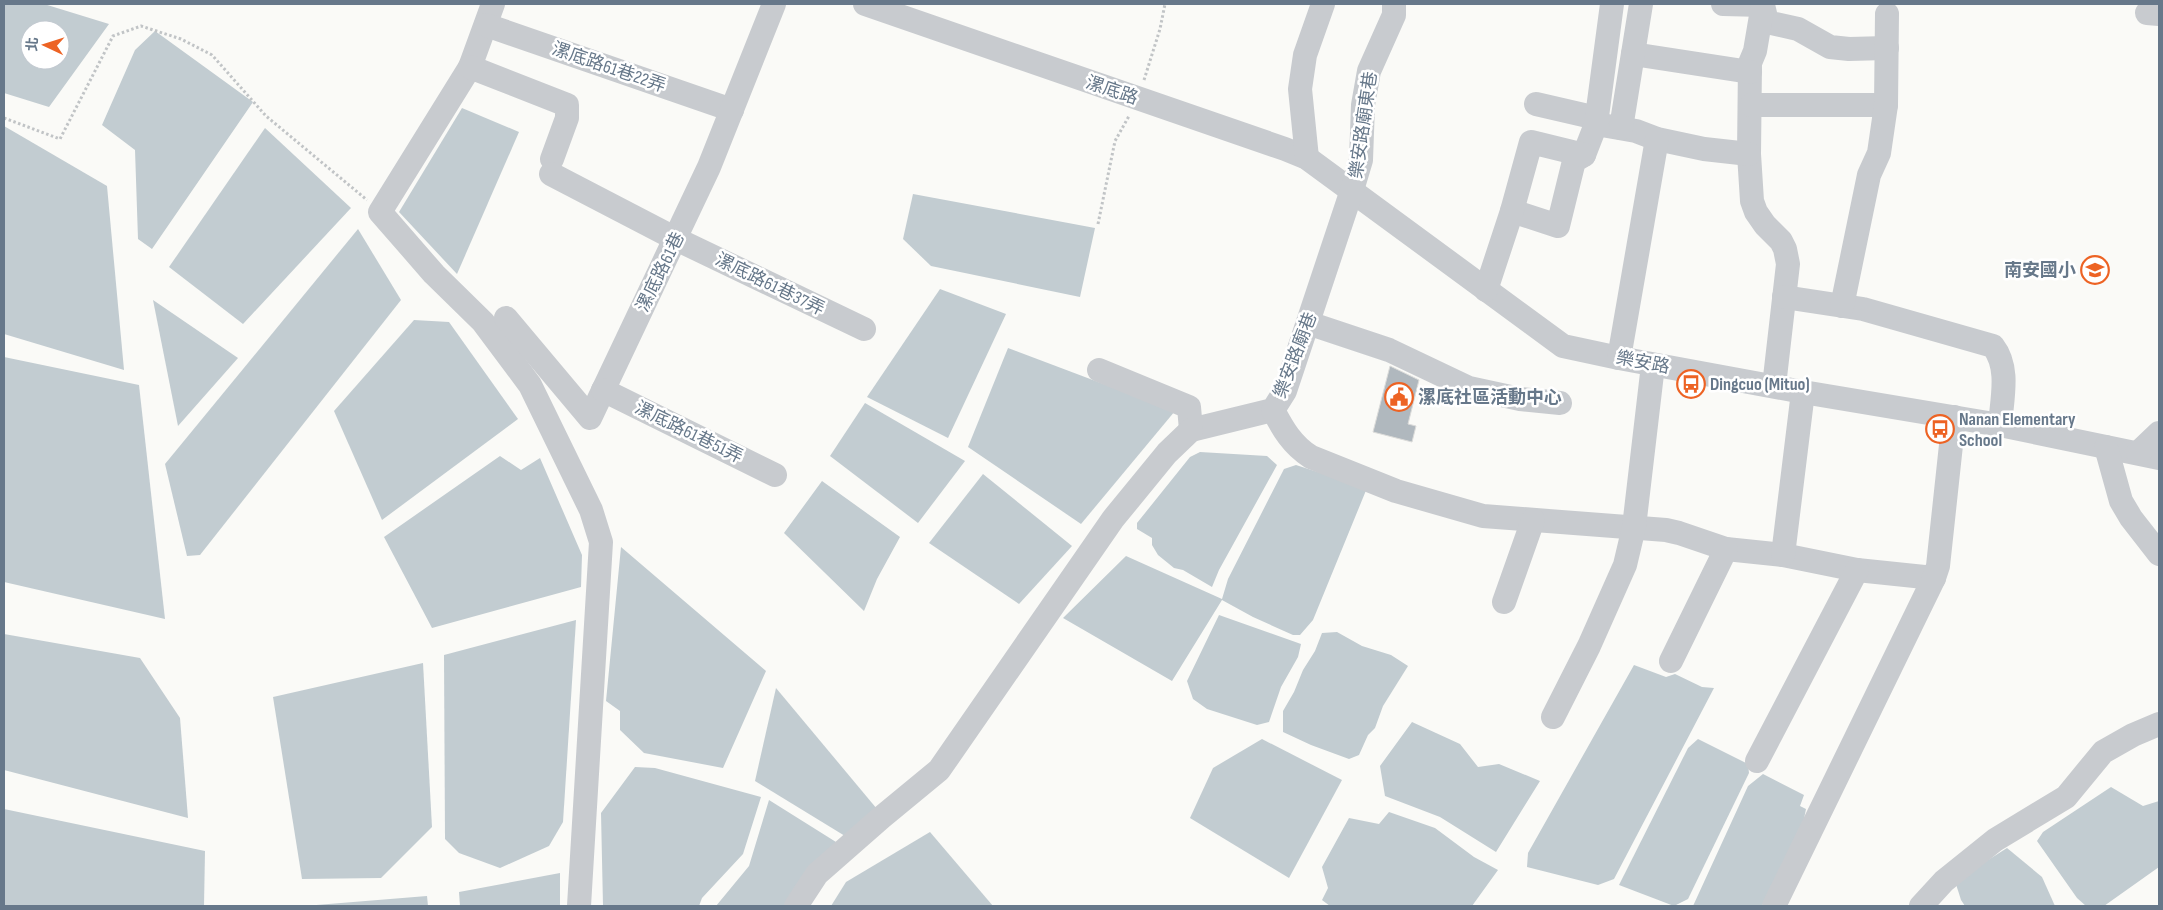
<svg xmlns="http://www.w3.org/2000/svg" width="2163" height="910" font-family="'Sofia Sans Condensed','Noto Sans TC',sans-serif">
	<style>
		.water { fill: #c2ccd1; fill-rule: evenodd }
		.building { fill: #b0b8be; stroke: #dcdcda }
		.lines { fill: none; stroke-linecap: round; stroke-linejoin: round }
		.path { stroke: #c1c4c6; stroke-width: 3; stroke-dasharray: 2.5 2.5; stroke-linecap: butt }
		.minor { stroke: #c8cbcf; stroke-width: 24 }
		.labels { text-anchor: middle; stroke-width: 5; stroke-linejoin: round; paint-order: stroke }
		.street-label { font-size: 18px; fill: #67788a; stroke: #fff }
		.poi-label { font-size: 18px; font-weight: bold; fill: #67788a; stroke: #fff; text-anchor: start }
	</style>
	<rect width="100%" height="100%" fill="#fafaf7"/>
	<g class="water">
		<path d="M 4,4 L 44,4 L 109,24 L 49,107 L 4,93 ZM 30,30 L 60,30 L 60,60 L 30,60 Z"/>
		<path d="M 155,31 L 253,102 L 152,249 L 138,239 L 135,150 L 102,125 L 135,50 Z"/>
		<path d="M 462,108 L 519,132 L 457,274 L 399,212 Z"/>
		<path d="M 4,126 L 107,186 L 124,370 L 4,334 Z"/>
		<path d="M 265,128 L 351,208 L 243,324 L 169,267 Z"/>
		<path d="M 913,194 L 1095,228 L 1080,297 L 931,266 L 903,239 Z"/>
		<path d="M 358,229 L 401,300 L 200,555 L 187,556 L 165,464 Z"/>
		<path d="M 940,289 L 1006,314 L 948,438 L 867,397 Z"/>
		<path d="M 153,300 L 238,358 L 178,426 Z"/>
		<path d="M 414,320 L 449,322 L 518,419 L 382,520 L 334,411 Z"/>
		<path d="M 1008,348 L 1175,411 L 1081,524 L 968,447 Z"/>
		<path d="M 4,357 L 139,385 L 165,619 L 4,582 Z"/>
		<path d="M 865,403 L 965,461 L 918,523 L 830,456 Z"/>
		<path d="M 1200,452 L 1267,456 L 1277,465 L 1219,570 L 1212,587 L 1183,570 L 1174,568 L 1158,555 L 1152,545 L 1152,538 L 1137,529 L 1137,523 L 1190,457 Z"/>
		<path d="M 500,456 L 521,470 L 540,458 L 582,555 L 581,587 L 432,628 L 384,537 Z"/>
		<path d="M 1296,465 L 1367,488 L 1313,620 L 1300,635 L 1293,635 L 1253,617 L 1222,600 L 1172,681 L 1063,618 L 1126,556 L 1222,599 L 1228,579 L 1284,469 Z"/>
		<path d="M 983,474 L 1072,546 L 1019,604 L 929,543 Z"/>
		<path d="M 822,481 L 900,537 L 877,579 L 864,611 L 784,533 Z"/>
		<path d="M 621,547 L 766,671 L 723,768 L 644,753 L 620,730 L 620,711 L 606,701 Z"/>
		<path d="M 1219,615 L 1301,644 L 1298,657 L 1281,687 L 1269,722 L 1257,725 L 1207,709 L 1193,699 L 1187,681 Z"/>
		<path d="M 576,620 L 563,822 L 549,846 L 500,868 L 459,853 L 445,839 L 444,655 Z"/>
		<path d="M 1337,632 L 1362,646 L 1391,655 L 1408,666 L 1383,706 L 1375,728 L 1368,735 L 1359,755 L 1349,759 L 1311,745 L 1283,732 L 1283,711 L 1294,692 L 1303,670 L 1315,651 L 1322,633 Z"/>
		<path d="M 4,634 L 140,658 L 180,718 L 188,818 L 4,770 Z"/>
		<path d="M 423,663 L 432,827 L 381,878 L 302,879 L 273,697 Z"/>
		<path d="M 1634,665 L 1666,677 L 1675,674 L 1702,687 L 1714,688 L 1614,879 L 1598,885 L 1527,867 L 1528,853 Z"/>
		<path d="M 776,688 L 877,809 L 845,836 L 755,781 Z"/>
		<path d="M 1412,722 L 1460,744 L 1478,767 L 1499,764 L 1540,781 L 1496,852 L 1440,817 L 1385,796 L 1380,766 Z"/>
		<path d="M 1262,739 L 1342,780 L 1289,878 L 1190,818 L 1213,768 Z"/>
		<path d="M 1698,739 L 1748,764 L 1749,773 L 1688,899 L 1674,906 L 1619,885 L 1688,748 Z"/>
		<path d="M 635,767 L 655,768 L 761,797 L 743,854 L 702,898 L 699,906 L 603,906 L 601,813 Z"/>
		<path d="M 1763,774 L 1804,795 L 1800,806 L 1806,809 L 1804,819 L 1762,906 L 1693,906 L 1748,786 Z"/>
		<path d="M 2111,787 L 2143,806 L 2159,801 L 2159,867 L 2104,906 L 2086,906 L 2077,898 L 2037,841 L 2043,832 Z"/>
		<path d="M 769,800 L 836,842 L 793,906 L 716,906 L 749,866 Z"/>
		<path d="M 4,809 L 205,851 L 204,906 L 4,906 Z"/>
		<path d="M 1389,812 L 1435,828 L 1474,857 L 1498,870 L 1472,906 L 1330,906 L 1322,900 L 1328,888 L 1322,867 L 1349,818 L 1379,824 Z"/>
		<path d="M 930,832 L 993,906 L 831,906 L 846,882 Z"/>
		<path d="M 2007,848 L 2042,877 L 2055,906 L 1965,906 L 1961,900 L 1955,881 Z"/>
		<path d="M 560,873 L 560,906 L 460,906 L 459,892 Z"/>
		<path d="M 427,896 L 428,906 L 304,906 Z"/>
	</g>
	<path class="building" d="M 1390,366 L 1419,380 L 1408,424 L 1416,426 L 1412,442 L 1373,432 Z"/>
	<g class="lines">
		<g class="path">
			<path d="M 1144,80 L 1160,29 L 1165,4"/>
			<path d="M 4,118 L 60,139 L 113,36 L 141,26 L 181,39 L 212,55 L 266,116 L 367,200"/>
			<path d="M 1098,224 L 1115,141 L 1129,116"/>
		</g>
		<g class="minor">
			<path d="M 493,4 L 470,67 L 380,212 L 434,274 L 483,322 L 530,385 L 591,510 L 601,542 L 579,906"/>
			<path d="M 865,4 L 1285,149 L 1307,158 L 1563,346 L 1619,358 L 1803,392 L 2000,425 L 2159,458"/>
			<path d="M 1723,4 L 1763,5 L 1767,22 L 1798,29 L 1830,47 L 1849,49 L 1887,48"/>
			<path d="M 1763,4 L 1755,51 L 1750,63 L 1749,154 L 1752,201 L 1756,212 L 1765,225 L 1781,241 L 1785,249 L 1788,264 L 1774,386"/>
			<path d="M 2147,13 L 2159,14"/>
			<path d="M 486,25 L 732,110"/>
			<path d="M 1633,54 L 1750,72"/>
			<path d="M 470,67 L 567,105 L 567,118 L 552,159"/>
			<path d="M 1536,104 L 1588,116 L 1596,124 L 1636,131 L 1657,139 L 1704,149 L 1749,154"/>
			<path d="M 1751,105 L 1886,105"/>
			<path d="M 1621,128 L 1641,4"/>
			<path d="M 1307,158 L 1300,89 L 1305,55 L 1323,4"/>
			<path d="M 551,174 L 676,239 L 864,329"/>
			<path d="M 1512,211 L 1558,226 L 1574,161 L 1584,155 L 1596,124 L 1612,4"/>
			<path d="M 1486,290 L 1512,211 L 1531,142 L 1584,155"/>
			<path d="M 1784,297 L 1863,309 L 1993,346 C 2010,368 2002,398 2000,425"/>
			<path d="M 1842,306 L 1869,175 L 1879,153 L 1886,105 L 1887,14"/>
			<path d="M 506,318 L 590,418 L 709,167 L 774,4"/>
			<path d="M 1308,323 L 1389,350 L 1469,388 L 1520,399 L 1560,403"/>
			<path d="M 1619,358 L 1657,139"/>
			<path d="M 1099,370 L 1189,407 L 1191,430 L 1273,410 L 1285,391 L 1352,190 L 1361,160 L 1363,105 L 1369,71 L 1394,15 L 1394,4"/>
			<path d="M 603,390 L 775,475"/>
			<path d="M 1273,410 C 1283,429 1292,445 1311,457 L 1396,491 L 1483,516 L 1666,530 L 1679,533 L 1726,549 L 1783,555 L 1857,570 L 1934,578"/>
			<path d="M 2106,447 L 2121,501 L 2131,518 L 2159,554"/>
			<path d="M 2138,453 L 2159,433"/>
			<path d="M 1783,555 L 1803,392"/>
			<path d="M 1504,602 L 1533,520"/>
			<path d="M 1671,661 L 1726,549"/>
			<path d="M 1553,717 L 1589,646 L 1625,565 L 1634,527 L 1653,365"/>
			<path d="M 1757,761 L 1857,570"/>
			<path d="M 796,906 L 817,874 L 882,817 L 939,770 L 1113,519 L 1167,453 L 1191,430"/>
			<path d="M 1774,906 L 1934,578 L 1938,566 L 1954,417"/>
			<path d="M 1921,906 L 1944,881 L 1995,840 L 2066,797 L 2103,752 L 2133,735 L 2159,724"/>
		</g>
	</g>
	<defs>
		<symbol id="school-ring" viewBox="-11 -11 22 22"><circle r="9.5" fill="#fff" stroke="#ed6324" stroke-width="1.5"/><path d="M0-5L7-2L0 1L-7-2ZM-4 1L0 2.5L4 1V4Q0 6-4 4Z" fill="#ed6324"/></symbol>
		<symbol id="bus-ring" viewBox="-11 -11 22 22"><circle r="9.5" fill="#fff" stroke="#ed6324" stroke-width="1.5"/><path d="M-5-6H5V4H4V6H2V4H-2V6H-4V4H-5ZM-3.5-4V0h7V-4ZM-3.5 1.2v1.5H-2V1.2ZM2 1.2v1.5H3.5V1.2Z" fill="#ed6324"/></symbol>
		<symbol id="civic-ring" viewBox="-11 -11 22 22"><circle r="9.5" fill="#fff" stroke="#ed6324" stroke-width="1.5"/><path d="M-.6-6.5H3V-4.5H.6V-3L4-1V1h2V6H-6V1h2V-1L-.6-3ZM-1.2 2.5V6h2.4V2.5Z" fill="#ed6324"/></symbol>
	</defs>
	<g fill-rule="evenodd">
		<use href="#school-ring" x="2079" y="254" width="32" height="32"/>
		<use href="#bus-ring" x="1675" y="368" width="32" height="32"/>
		<use href="#civic-ring" x="1383" y="381" width="32" height="32"/>
		<use href="#bus-ring" x="1924" y="413" width="32" height="32"/>
	</g>
	<g class="labels">
		<g class="street-label">
			<text transform="translate(609 67) rotate(19)" y="6">漯底路61巷22弄</text>
			<text transform="translate(1112 90) rotate(19)" y="6">漯底路</text>
			<text transform="translate(1363 125) rotate(-82)" y="6">樂安路廟東巷</text>
			<text transform="translate(660 272) rotate(-64)" y="6">漯底路61巷</text>
			<text transform="translate(770 284) rotate(26)" y="6">漯底路61巷37弄</text>
			<text transform="translate(1295 355) rotate(-69)" y="6">樂安路廟巷</text>
			<text transform="translate(1643 362) rotate(11)" y="6">樂安路</text>
			<text transform="translate(689 432) rotate(26)" y="6">漯底路61巷51弄</text>
		</g>
		<g class="poi-label">
			<text x="2076" y="276" text-anchor="end">南安國小</text>
			<text x="1710" y="390">Dingcuo (Mituo)</text>
			<text x="1418" y="403">漯底社區活動中心</text>
			<text x="1959" y="425">Nanan Elementary<tspan x="1959" dy="21">School</tspan></text>
		</g>
	</g>
	<rect width="2163" height="910" fill="none" stroke="#67788a" stroke-width="10"/>
	<g transform="translate(45 45) rotate(274)"><circle r="24" fill="#ffffff" stroke="#c2c9d0"/>
	<path d="M0-4L9 19L0 12L-9 19Z" fill="#ed6324"/>
	<text y="-8" font-size="14" font-weight="bold" text-anchor="middle" fill="#67788a">北</text>
	</g>
</svg>
